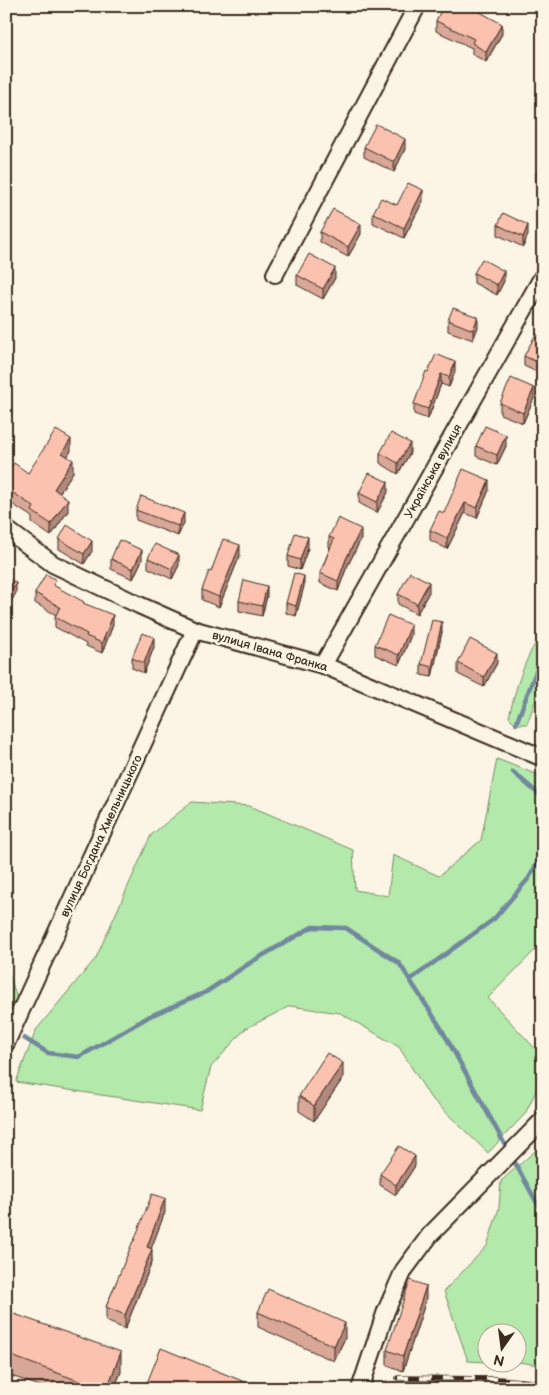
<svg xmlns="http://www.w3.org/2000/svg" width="549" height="1395" font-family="'Balsamiq Sans',sans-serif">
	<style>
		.green { fill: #b4e9ac; stroke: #788a65 }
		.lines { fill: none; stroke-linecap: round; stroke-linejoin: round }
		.stream { stroke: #71889d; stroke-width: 4.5 }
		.minor-casing { stroke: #3b2a1e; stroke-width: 20 }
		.minor { stroke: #fcf5e5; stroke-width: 16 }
		.rail-casing { stroke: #3b2a1e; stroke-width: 5.5 }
		.rail { stroke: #fcf5e5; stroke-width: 4; stroke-dasharray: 11; stroke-linecap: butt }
		.wall { fill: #d8a797; stroke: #3b2a1e }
		.shaded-wall { fill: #b0887b; stroke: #3b2a1e }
		.building { fill: #fbc2b0; stroke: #3b2a1e }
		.labels { text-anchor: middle; stroke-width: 5; stroke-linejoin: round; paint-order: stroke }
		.street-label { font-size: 12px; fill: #3b2a1e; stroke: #fcf5e5 }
	</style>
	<rect width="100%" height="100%" fill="#fcf5e5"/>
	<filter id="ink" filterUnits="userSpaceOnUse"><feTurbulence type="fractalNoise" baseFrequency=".02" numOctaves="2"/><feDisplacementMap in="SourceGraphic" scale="10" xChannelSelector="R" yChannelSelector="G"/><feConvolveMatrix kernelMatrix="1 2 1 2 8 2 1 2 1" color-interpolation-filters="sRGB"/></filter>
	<g filter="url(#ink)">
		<g class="green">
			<path d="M 543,633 L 543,680 L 527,724 L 516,724 L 509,717 C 515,691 525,654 543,633 Z"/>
			<path d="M 497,759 L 543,777 L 543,942 L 488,998 L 543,1057 L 543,1076 L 525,1114 L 488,1153 L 430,1097 L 399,1047 L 340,1013 L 290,1006 L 245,1029 L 211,1067 L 200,1110 L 16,1082 L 36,1030 L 96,958 L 151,835 L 192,802 L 250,806 L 353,850 L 355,890 L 388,896 L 393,855 L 439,876 L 481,840 Z"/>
			<path d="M 6,963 L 17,999 L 6,1025 Z"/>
			<path d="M 543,1144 L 543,1366 L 526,1363 L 517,1362 L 516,1332 L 486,1332 L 486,1362 L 468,1361 L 444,1291 L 487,1246 L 499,1208 L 501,1181 Z"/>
		</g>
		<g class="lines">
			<g class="stream">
				<path d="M 516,724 L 543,653"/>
				<path d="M 513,772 L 542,797 L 543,804"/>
				<path d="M 410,980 L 494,919 L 529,878 L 543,852"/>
				<path d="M 24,1038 L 48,1053 L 79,1057 L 150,1016 L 206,992 L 253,961 L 312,927 L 346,928 L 399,963 L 441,1028 L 543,1214"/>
			</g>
			<defs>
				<g id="minor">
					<path d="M 275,274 L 417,6"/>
					<path d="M 6,529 L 53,564 L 139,605 L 195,630 L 323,665 L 543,758"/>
					<path d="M 323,665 L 543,276"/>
					<path d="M 6,1043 L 195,630"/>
					<path d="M 360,1389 L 386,1311 L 404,1270 L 430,1235 L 543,1120"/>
				</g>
			</defs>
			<use href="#minor" class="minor-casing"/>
			<use href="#minor" class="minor"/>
			<defs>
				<path id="rail" d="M 398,1378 L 498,1379 L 543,1383"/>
			</defs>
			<use href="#rail" class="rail-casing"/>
			<use href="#rail" class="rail"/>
		</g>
		<g class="wall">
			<path d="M 436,21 L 502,34 L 486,62 L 472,54 L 472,48 L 436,31 Z"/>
			<path d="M 364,147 L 405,149 L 394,172 L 364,157 Z"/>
			<path d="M 543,159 L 543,188 L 536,184 L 536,174 Z"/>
			<path d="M 423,201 L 404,238 L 373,223 L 373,213 L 397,205 Z"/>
			<path d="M 498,225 L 528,235 L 523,247 L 498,235 Z"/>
			<path d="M 320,232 L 361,234 L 348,257 L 320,242 Z"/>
			<path d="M 474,273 L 504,281 L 497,295 L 474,283 Z"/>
			<path d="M 297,275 L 335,278 L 323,299 L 297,285 Z"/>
			<path d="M 448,320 L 478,327 L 473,340 L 448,331 Z"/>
			<path d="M 543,338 L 543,375 L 524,366 L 524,356 Z"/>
			<path d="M 428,372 L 455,372 L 449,387 L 441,384 L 428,419 L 414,414 L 414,404 Z"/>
			<path d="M 534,398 L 523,423 L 500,414 L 500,403 Z"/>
			<path d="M 476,446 L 506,446 L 497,465 L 476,456 Z"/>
			<path d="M 71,451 L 67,457 L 73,472 L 59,493 L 68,511 L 51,536 L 32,523 L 32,517 L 6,500 L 6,475 L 28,473 Z"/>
			<path d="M 380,453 L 410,453 L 398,474 L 380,463 Z"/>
			<path d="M 489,490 L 477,518 L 465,513 L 447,549 L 430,540 L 430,530 L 444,513 Z"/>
			<path d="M 388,492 L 377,513 L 359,503 L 359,493 Z"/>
			<path d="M 136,510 L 184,523 L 178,536 L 136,520 Z"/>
			<path d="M 329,537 L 361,539 L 346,569 L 338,591 L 320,583 L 320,573 L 330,548 L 329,547 Z"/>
			<path d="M 59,539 L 92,551 L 84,564 L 59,549 Z"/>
			<path d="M 308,548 L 300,570 L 288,566 L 288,556 Z"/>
			<path d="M 240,555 L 219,607 L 202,600 L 202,590 L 211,572 Z"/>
			<path d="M 148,558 L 179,565 L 172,579 L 148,568 Z"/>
			<path d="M 111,559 L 142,560 L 133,579 L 111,569 Z"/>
			<path d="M 304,586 L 296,616 L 286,613 L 286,603 Z"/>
			<path d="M 56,587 L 84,604 L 113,625 L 102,653 L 86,646 L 86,644 L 55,627 L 55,617 L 56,615 L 35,603 L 35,593 Z"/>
			<path d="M 429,592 L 417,614 L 398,604 L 398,594 Z"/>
			<path d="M 267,596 L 262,616 L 239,611 L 239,601 Z"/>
			<path d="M 442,632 L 432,677 L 421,675 L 421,664 Z"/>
			<path d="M 411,635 L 399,665 L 375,655 L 375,645 Z"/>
			<path d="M 154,647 L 144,673 L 132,668 L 132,658 Z"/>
			<path d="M 458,663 L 497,663 L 484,687 L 458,674 Z"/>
			<path d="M 343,1078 L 314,1121 L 299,1111 L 299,1096 Z"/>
			<path d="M 415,1166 L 396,1195 L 380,1185 L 380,1174 Z"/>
			<path d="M 165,1212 L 151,1248 L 152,1262 L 125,1329 L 106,1321 L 106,1307 L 134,1241 Z"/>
			<path d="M 426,1300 L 403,1371 L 387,1365 L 387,1350 Z"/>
			<path d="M 6,1311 L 121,1372 L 114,1389 L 48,1389 L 6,1374 Z"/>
			<path d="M 258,1312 L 345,1338 L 334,1361 L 258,1327 Z"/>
		</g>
		<g class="shaded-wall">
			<path d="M 502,24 L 502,34 L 486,62 L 486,52 Z"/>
			<path d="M 405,139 L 405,149 L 394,172 L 394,162 Z"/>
			<path d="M 423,190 L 423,201 L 404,238 L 404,228 Z"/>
			<path d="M 361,224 L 361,234 L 348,257 L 348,247 Z"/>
			<path d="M 528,225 L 528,235 L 523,247 L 523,237 Z"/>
			<path d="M 335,268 L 335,278 L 323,299 L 323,289 Z"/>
			<path d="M 504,271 L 504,281 L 497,295 L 497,285 Z"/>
			<path d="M 478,317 L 478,327 L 473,340 L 473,330 Z"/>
			<path d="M 455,362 L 455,372 L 449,387 L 449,377 Z"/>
			<path d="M 441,374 L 441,384 L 428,419 L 428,409 Z"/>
			<path d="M 534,388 L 534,398 L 523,423 L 523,413 Z"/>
			<path d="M 506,435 L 506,446 L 497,465 L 497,455 Z"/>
			<path d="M 71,439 L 71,451 L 62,465 L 62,453 Z"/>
			<path d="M 410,443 L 410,453 L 398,474 L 398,463 Z"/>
			<path d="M 73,460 L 73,472 L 54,502 L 54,489 Z"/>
			<path d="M 489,480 L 489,490 L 477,518 L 477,508 Z"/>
			<path d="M 388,482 L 388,492 L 377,513 L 377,502 Z"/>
			<path d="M 68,499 L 68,511 L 51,536 L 51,524 Z"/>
			<path d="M 465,503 L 465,513 L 447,549 L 447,538 Z"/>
			<path d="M 184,513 L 184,523 L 178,536 L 178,526 Z"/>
			<path d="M 361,529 L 361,539 L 346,569 L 338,591 L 338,581 L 346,559 Z"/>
			<path d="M 308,537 L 308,548 L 300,570 L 300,560 Z"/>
			<path d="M 92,541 L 92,551 L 84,564 L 84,554 Z"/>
			<path d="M 240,545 L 240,555 L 219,607 L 219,597 Z"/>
			<path d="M 142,550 L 142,560 L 133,579 L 133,569 Z"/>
			<path d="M 179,555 L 179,565 L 172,579 L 172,569 Z"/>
			<path d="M 304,576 L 304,586 L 296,616 L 296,606 Z"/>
			<path d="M 429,582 L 429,592 L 417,614 L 417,604 Z"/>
			<path d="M 16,583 L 16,593 L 6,611 L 6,600 Z"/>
			<path d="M 267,586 L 267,596 L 262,616 L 262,606 Z"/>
			<path d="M 113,615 L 113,625 L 102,653 L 102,643 Z"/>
			<path d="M 442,622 L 442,632 L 432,677 L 432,667 Z"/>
			<path d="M 411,625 L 411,635 L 399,665 L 399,655 Z"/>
			<path d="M 154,637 L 154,647 L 144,673 L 144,663 Z"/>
			<path d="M 497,653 L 497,663 L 484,687 L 484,677 Z"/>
			<path d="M 343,1063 L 343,1078 L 314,1121 L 314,1106 Z"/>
			<path d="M 415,1156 L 415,1166 L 396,1195 L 396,1185 Z"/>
			<path d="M 165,1198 L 165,1212 L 147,1260 L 147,1247 Z"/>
			<path d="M 152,1249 L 152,1262 L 125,1329 L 125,1315 Z"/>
			<path d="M 426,1286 L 426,1300 L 403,1371 L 403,1356 Z"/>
			<path d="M 345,1323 L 345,1338 L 334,1361 L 334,1346 Z"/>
			<path d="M 121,1352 L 121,1372 L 114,1389 L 107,1389 Z"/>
		</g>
		<g class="building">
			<path d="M 443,6 L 469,6 L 502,24 L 486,52 L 472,43 L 474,39 L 436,21 Z"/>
			<path d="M 376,124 L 405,139 L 394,162 L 364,147 Z"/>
			<path d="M 543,159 L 543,177 L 536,174 Z"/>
			<path d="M 408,183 L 423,190 L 404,228 L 373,213 L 381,198 L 397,205 Z"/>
			<path d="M 333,209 L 361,224 L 348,247 L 320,232 Z"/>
			<path d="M 503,213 L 528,225 L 523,237 L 498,225 Z"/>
			<path d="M 309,254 L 335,268 L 323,289 L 297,275 Z"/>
			<path d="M 482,259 L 504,271 L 497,285 L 474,273 Z"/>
			<path d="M 453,308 L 478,317 L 473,330 L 448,320 Z"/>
			<path d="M 536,334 L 543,338 L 543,365 L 524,356 Z"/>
			<path d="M 436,354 L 455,362 L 449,377 L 441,374 L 428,409 L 414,404 L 426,371 L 428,372 Z"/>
			<path d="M 511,378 L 534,388 L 523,413 L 500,403 Z"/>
			<path d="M 485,426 L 506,435 L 497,455 L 476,446 Z"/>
			<path d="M 56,430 L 71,439 L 62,453 L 73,460 L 54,489 L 68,499 L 51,524 L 32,511 L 34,507 L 6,488 L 6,475 L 14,463 L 28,473 Z"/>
			<path d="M 391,433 L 410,443 L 398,463 L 380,453 Z"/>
			<path d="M 463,469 L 489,480 L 477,508 L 465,503 L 447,538 L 430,530 L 439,511 L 444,513 Z"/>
			<path d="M 369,473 L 388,482 L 377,502 L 359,493 Z"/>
			<path d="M 141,496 L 184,513 L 178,526 L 136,510 Z"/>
			<path d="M 338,518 L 361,529 L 346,559 L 338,581 L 320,573 L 334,539 L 329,537 Z"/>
			<path d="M 67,525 L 92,541 L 84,554 L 59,539 Z"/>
			<path d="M 295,533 L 308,537 L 300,560 L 288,556 Z"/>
			<path d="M 223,539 L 240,545 L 219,597 L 202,590 L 209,571 L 211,572 Z"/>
			<path d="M 119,540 L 142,550 L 133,569 L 111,559 Z"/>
			<path d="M 155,544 L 179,555 L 172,569 L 148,558 Z"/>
			<path d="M 410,572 L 429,582 L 417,604 L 398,594 Z"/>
			<path d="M 294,573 L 304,576 L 296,606 L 286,603 Z"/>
			<path d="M 46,574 L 56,580 L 53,585 L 84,602 L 83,603 L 113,615 L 102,643 L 86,636 L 87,634 L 55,617 L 60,607 L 35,593 Z"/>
			<path d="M 6,578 L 16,583 L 6,600 Z"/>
			<path d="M 244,580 L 267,586 L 262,606 L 239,601 Z"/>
			<path d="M 388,615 L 411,625 L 399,655 L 375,645 Z"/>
			<path d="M 432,620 L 442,622 L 432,667 L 421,664 Z"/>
			<path d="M 142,633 L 154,637 L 144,663 L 132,658 Z"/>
			<path d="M 470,639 L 497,653 L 484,677 L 458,663 Z"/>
			<path d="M 327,1053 L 343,1063 L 314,1106 L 299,1096 Z"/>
			<path d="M 399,1146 L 415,1156 L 396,1185 L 380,1174 Z"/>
			<path d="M 152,1194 L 165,1198 L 147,1247 L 152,1249 L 125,1315 L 106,1307 L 133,1241 L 134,1241 Z"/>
			<path d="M 410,1280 L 426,1286 L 403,1356 L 387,1350 Z"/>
			<path d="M 268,1289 L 345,1323 L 334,1346 L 258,1312 Z"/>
			<path d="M 6,1311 L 121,1352 L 107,1389 L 101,1389 L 6,1354 Z"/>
			<path d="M 161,1348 L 262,1389 L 147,1389 L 145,1388 Z"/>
		</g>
	</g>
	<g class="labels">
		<g class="street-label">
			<text transform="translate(433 471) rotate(-61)" y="4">Українська вулиця</text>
			<text transform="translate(270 651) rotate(16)" y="4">вулиця Івана Франка</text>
			<text transform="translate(101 836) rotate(-65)" y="4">вулиця Богдана Хмельницького</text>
		</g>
	</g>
	<rect width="549" height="1395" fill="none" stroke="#fcf5e5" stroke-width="25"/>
	<rect x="12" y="12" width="524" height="1370" fill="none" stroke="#3b2a1e" stroke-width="2" filter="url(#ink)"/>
	<g transform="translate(502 1348) rotate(194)"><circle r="24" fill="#fcf5e5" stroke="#afa495"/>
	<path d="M0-4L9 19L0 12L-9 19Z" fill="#3b2a1e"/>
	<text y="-8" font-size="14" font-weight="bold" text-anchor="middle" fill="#3b2a1e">N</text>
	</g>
</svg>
